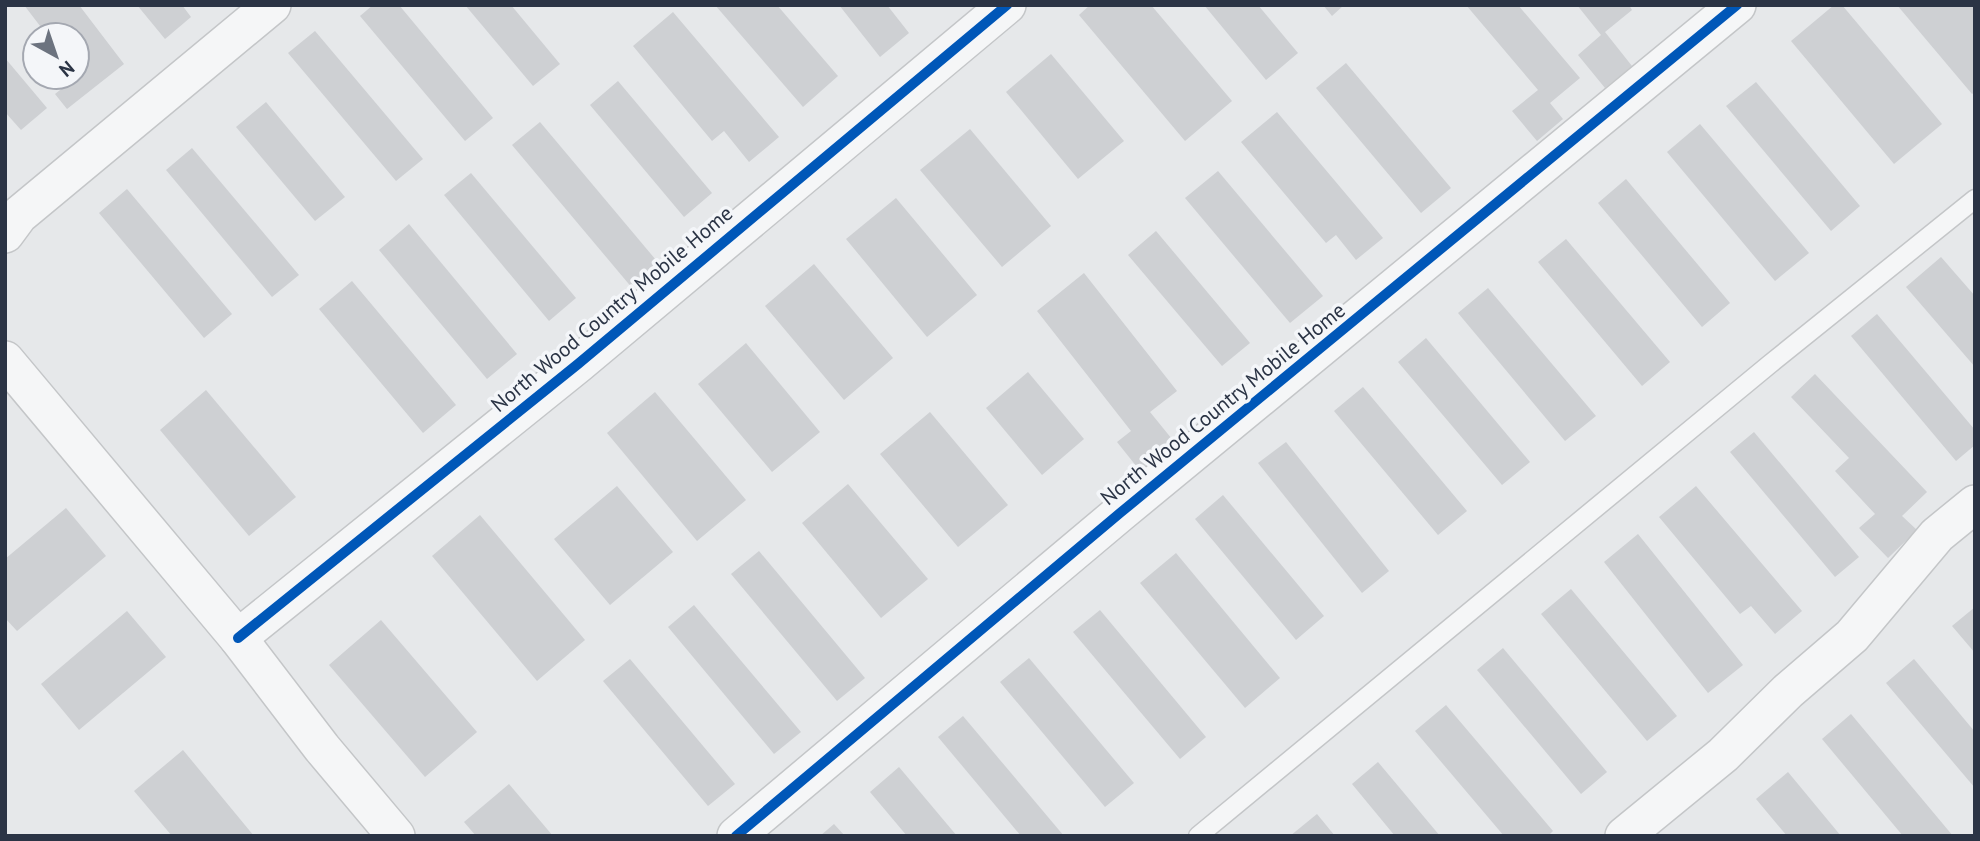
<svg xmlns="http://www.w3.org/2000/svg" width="1980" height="841" font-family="'PT Sans',sans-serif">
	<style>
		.building { fill: #ced0d3 }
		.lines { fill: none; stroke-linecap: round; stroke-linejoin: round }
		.lane-casing { stroke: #c4c6c8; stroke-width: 21 }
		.street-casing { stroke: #c4c6c8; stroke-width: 40 }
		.lane { stroke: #f5f6f7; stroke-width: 18 }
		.street { stroke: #f5f6f7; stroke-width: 37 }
		.cycleway-casing { stroke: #f4f6f9; stroke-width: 15 }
		.cycleway { stroke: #0057b8; stroke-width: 10 }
		.labels { text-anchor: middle; stroke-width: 7; stroke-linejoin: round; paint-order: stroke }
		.street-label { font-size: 21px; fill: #2b3445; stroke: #f4f6f9 }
	</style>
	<rect width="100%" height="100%" fill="#e6e8ea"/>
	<g class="building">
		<path d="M 24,5 L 79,5 L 124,64 L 67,109 L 55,94 L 79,75 L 77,73 L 77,35 L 47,35 Z"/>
		<path d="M 137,5 L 182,5 L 191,17 L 165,39 Z"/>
		<path d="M 373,5 L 399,5 L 493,118 L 465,141 L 360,16 Z"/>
		<path d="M 465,5 L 511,5 L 560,64 L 533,86 Z"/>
		<path d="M 715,5 L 777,5 L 838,76 L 803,107 Z"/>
		<path d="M 839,5 L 887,5 L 909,33 L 880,57 Z"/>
		<path d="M 1090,5 L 1151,5 L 1232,101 L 1185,141 L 1079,15 Z"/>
		<path d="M 1204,5 L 1258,5 L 1298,53 L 1266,80 Z"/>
		<path d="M 1323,5 L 1344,5 L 1332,16 Z"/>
		<path d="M 1466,5 L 1518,5 L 1580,78 L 1550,103 L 1563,119 L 1537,141 L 1512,111 L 1538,90 Z"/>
		<path d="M 1577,5 L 1629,5 L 1632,10 L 1605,32 L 1632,66 L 1605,88 L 1578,55 L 1601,35 Z"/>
		<path d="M 1834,5 L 1842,5 L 1942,124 L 1894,164 L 1791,41 Z"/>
		<path d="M 1897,5 L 1975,5 L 1975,92 L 1972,94 Z"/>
		<path d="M 673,12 L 779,137 L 749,162 L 724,131 L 712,141 L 633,46 Z"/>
		<path d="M 315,31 L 423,159 L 396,181 L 288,53 Z"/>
		<path d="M 1051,54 L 1124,141 L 1078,179 L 1006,92 Z"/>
		<path d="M 5,58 L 47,108 L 21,130 L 5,112 Z"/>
		<path d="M 1346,63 L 1451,188 L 1421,213 L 1316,88 Z"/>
		<path d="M 618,81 L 712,193 L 684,217 L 590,105 Z"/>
		<path d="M 1756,82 L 1860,206 L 1831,231 L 1726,106 Z"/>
		<path d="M 266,102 L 345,197 L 315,221 L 236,127 Z"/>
		<path d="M 1277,112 L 1383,238 L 1356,260 L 1336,235 L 1326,243 L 1241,142 Z"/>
		<path d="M 540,122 L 661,266 L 633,289 L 512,145 Z"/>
		<path d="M 1700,124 L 1809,253 L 1775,281 L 1667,152 Z"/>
		<path d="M 970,129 L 1051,226 L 1002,267 L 920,170 Z"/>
		<path d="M 192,148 L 299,275 L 272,297 L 166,170 Z"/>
		<path d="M 1218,171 L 1323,296 L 1290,323 L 1185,198 Z"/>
		<path d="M 471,173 L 576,298 L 549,321 L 444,195 Z"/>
		<path d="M 1626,179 L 1730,303 L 1702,327 L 1598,203 Z"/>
		<path d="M 127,189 L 232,314 L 204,338 L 99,213 Z"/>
		<path d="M 896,198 L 977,295 L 927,337 L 846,239 Z"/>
		<path d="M 409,224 L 517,354 L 487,379 L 379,250 Z"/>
		<path d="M 1156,231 L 1250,343 L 1222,366 L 1128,255 Z"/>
		<path d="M 1566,239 L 1670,362 L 1642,386 L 1538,262 Z"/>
		<path d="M 1941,257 L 1975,296 L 1975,367 L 1906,287 Z"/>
		<path d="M 814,264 L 893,358 L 844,400 L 765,306 Z"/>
		<path d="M 1084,273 L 1177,391 L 1150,412 L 1176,444 L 1141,472 L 1117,442 L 1131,431 L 1037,311 Z"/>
		<path d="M 352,281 L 456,405 L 423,433 L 319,309 Z"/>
		<path d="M 1488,288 L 1596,416 L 1565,441 L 1458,313 Z"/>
		<path d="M 1877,314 L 1975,430 L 1975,445 L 1956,461 L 1851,336 Z"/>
		<path d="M 1426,338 L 1530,462 L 1502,485 L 1398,362 Z"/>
		<path d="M 746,343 L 820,432 L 772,472 L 698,384 Z"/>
		<path d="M 1028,372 L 1084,439 L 1042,475 L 986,408 Z"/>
		<path d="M 1815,374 L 1927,492 L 1902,516 L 1917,530 L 1888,558 L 1859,528 L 1875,514 L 1835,471 L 1849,458 L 1791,397 Z"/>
		<path d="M 1363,387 L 1467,511 L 1438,535 L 1334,411 Z"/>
		<path d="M 206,390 L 296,497 L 249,536 L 160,430 Z"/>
		<path d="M 655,392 L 746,500 L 697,541 L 607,433 Z"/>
		<path d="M 930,412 L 1008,505 L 958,547 L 880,454 Z"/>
		<path d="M 1754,432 L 1859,557 L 1835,577 L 1730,452 Z"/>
		<path d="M 1286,442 L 1389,571 L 1362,593 L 1258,463 Z"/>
		<path d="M 848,484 L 928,579 L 881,618 L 802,523 Z"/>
		<path d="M 617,486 L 673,552 L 610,605 L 554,539 Z"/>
		<path d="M 1696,486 L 1802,611 L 1775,634 L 1751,606 L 1740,614 L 1659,517 Z"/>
		<path d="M 1223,495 L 1324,616 L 1296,640 L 1195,519 Z"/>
		<path d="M 66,508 L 106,556 L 17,631 L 5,618 L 5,559 Z"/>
		<path d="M 480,515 L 585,640 L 537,681 L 432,556 Z"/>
		<path d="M 1638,534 L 1743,665 L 1708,693 L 1604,562 Z"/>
		<path d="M 759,551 L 865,678 L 837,701 L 731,574 Z"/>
		<path d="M 1176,553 L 1280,678 L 1245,708 L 1140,583 Z"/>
		<path d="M 1571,589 L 1677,716 L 1647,741 L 1541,614 Z"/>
		<path d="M 694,605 L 801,732 L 774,754 L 668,627 Z"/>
		<path d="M 1975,607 L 1975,653 L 1952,626 Z"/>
		<path d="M 1100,610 L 1206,737 L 1180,759 L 1073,632 Z"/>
		<path d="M 127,611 L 166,657 L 79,730 L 41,684 Z"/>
		<path d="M 381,620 L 477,732 L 425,777 L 329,665 Z"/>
		<path d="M 1503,648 L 1607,772 L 1581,794 L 1477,670 Z"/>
		<path d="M 1029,658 L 1134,783 L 1105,807 L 1000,682 Z"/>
		<path d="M 630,659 L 735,784 L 708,806 L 603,681 Z"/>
		<path d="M 1914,659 L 1975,732 L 1975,788 L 1886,683 Z"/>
		<path d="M 1446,705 L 1553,831 L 1548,836 L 1504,836 L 1415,731 Z"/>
		<path d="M 1851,714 L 1953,836 L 1903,836 L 1822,739 Z"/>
		<path d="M 963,716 L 1064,836 L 1021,836 L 938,737 Z"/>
		<path d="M 183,750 L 254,836 L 172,836 L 134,791 Z"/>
		<path d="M 1378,762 L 1440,836 L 1395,836 L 1352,784 Z"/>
		<path d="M 899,767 L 957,836 L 907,836 L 870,792 Z"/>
		<path d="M 1788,772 L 1841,836 L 1787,836 L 1756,799 Z"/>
		<path d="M 509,784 L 553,836 L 476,836 L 464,822 Z"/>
		<path d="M 1317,814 L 1335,836 L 1290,836 Z"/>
		<path d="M 834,824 L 845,836 L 820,836 Z"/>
	</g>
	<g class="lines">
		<defs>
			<path id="lane" d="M 1198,836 L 1770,364 L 1975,199"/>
			<g id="street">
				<path d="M 5,234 L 19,215 L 272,5"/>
				<path d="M 5,360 L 238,638 L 322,748 L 396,836"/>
				<path d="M 238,638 L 578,364 L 1007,5"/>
				<path d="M 736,836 L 1120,513 L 1737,5"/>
				<path d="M 1624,836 L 1723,755 L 1788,691 L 1852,636 L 1937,535 L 1975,504"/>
			</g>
		</defs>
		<use href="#lane" class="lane-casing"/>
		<use href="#street" class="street-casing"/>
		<use href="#lane" class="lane"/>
		<use href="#street" class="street"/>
		<defs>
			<g id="cycleway">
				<path d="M 238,638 L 578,364 L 1007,5"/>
				<path d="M 736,836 L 1120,513 L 1737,5"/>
			</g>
		</defs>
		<use href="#cycleway" class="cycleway-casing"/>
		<use href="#cycleway" class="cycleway"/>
	</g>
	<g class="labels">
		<g class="street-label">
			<text transform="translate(612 309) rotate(-40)" y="7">North Wood Country Mobile Home</text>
			<text transform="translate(1223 404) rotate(-39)" y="7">North Wood Country Mobile Home</text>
		</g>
	</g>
	<rect width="1980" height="841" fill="none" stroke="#2b3445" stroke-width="14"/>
	<g transform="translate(56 56) rotate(140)"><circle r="33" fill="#f4f6f9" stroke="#a4a8b1" stroke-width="2"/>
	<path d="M0-5L12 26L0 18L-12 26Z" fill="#6c737f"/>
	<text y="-10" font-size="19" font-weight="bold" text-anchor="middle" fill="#2b3445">N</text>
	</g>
</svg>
